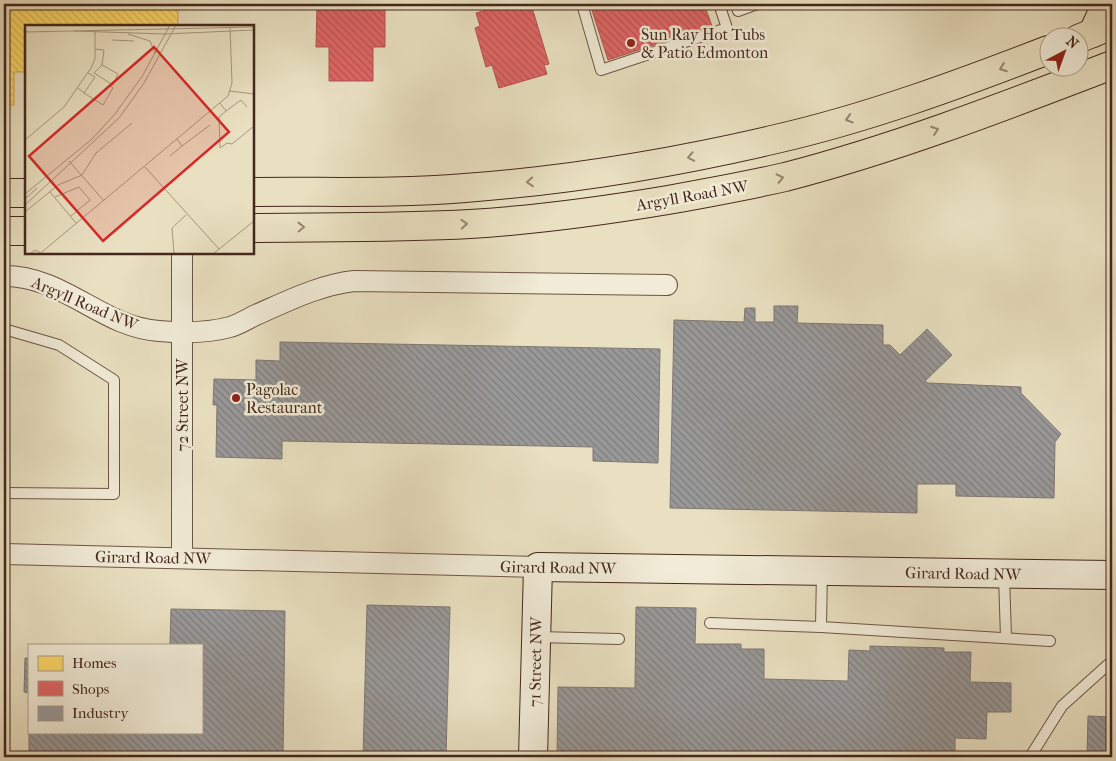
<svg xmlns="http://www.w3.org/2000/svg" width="1116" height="761" font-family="'IM FELL French Canon',serif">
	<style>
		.homes { fill: url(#homes-back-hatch); stroke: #c7a450 }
		.shops { fill: url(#shops-back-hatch); stroke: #b15350 }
		.industry { fill: url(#industry-back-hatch); stroke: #807774 }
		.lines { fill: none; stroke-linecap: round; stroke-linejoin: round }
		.lane-casing { stroke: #6d5545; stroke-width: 12 }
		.street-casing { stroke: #6d5545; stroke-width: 22 }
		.secondary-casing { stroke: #44271c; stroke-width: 30 }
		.primary-casing { stroke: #44271c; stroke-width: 30 }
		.lane { stroke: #f1ebd7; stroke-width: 10 }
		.street { stroke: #f1ebd7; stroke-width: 20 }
		.secondary { stroke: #f1ebd7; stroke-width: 28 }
		.primary { stroke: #e9e0c1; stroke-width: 28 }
		.oneway { stroke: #96846e }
		.poi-dot { fill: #8f2418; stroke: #f1ebd7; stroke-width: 2 }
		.labels { text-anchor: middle; stroke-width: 5; stroke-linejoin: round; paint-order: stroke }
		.poi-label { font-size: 16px; fill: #44271c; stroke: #f1ebd7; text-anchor: start }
		.street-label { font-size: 16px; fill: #44271c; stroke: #f1ebd7 }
		.inset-road { fill: none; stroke: #a7967f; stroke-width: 1 }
		.view { fill: #d62828; fill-opacity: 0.15; stroke: #d62828; stroke-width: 2.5 }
		.inset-edge { fill: none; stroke: #44271c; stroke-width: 2.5 }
	</style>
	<defs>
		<pattern id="homes-back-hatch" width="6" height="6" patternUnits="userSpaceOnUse" patternTransform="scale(1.25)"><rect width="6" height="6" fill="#ffd966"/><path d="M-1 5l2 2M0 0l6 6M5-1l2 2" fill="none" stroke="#dcba58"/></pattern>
		<pattern id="shops-back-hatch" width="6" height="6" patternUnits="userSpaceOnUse" patternTransform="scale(1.25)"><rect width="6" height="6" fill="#e06666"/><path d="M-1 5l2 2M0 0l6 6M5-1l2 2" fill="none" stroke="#b75453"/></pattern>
		<pattern id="industry-back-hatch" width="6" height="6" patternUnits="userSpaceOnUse" patternTransform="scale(1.25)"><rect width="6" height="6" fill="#999"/><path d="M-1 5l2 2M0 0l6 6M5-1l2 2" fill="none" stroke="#7e7d7c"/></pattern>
	</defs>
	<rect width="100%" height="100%" fill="#e9e0c1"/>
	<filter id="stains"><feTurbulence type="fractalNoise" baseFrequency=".004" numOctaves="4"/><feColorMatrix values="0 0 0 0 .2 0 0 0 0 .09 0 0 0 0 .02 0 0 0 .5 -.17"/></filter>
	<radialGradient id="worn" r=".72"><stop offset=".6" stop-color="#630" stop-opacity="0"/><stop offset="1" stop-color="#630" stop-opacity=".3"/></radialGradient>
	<path class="homes" d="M 4,4 L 178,4 L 178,26 L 26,26 L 26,72 L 14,72 L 14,105 L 4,105 Z"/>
	<g class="shops">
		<path d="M 317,4 L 385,4 L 385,47 L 373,47 L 373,81 L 329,81 L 329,47 L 316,47 Z"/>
		<path d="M 507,4 L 531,4 L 549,64 L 544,65 L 547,74 L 499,88 L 492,65 L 486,67 L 475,28 L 480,26 L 476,13 Z"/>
		<path d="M 590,4 L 704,4 L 712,26 L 608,60 Z"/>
	</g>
	<g class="industry">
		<path d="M 774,306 L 798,306 L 797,323 L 883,325 L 883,345 L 890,345 L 900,355 L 927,329 L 952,355 L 925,381 L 928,383 L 1021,387 L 1021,393 L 1061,434 L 1055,442 L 1054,498 L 956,496 L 956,484 L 917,484 L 917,513 L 670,508 L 674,320 L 744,322 L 745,308 L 755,308 L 755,322 L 774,322 Z"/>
		<path d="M 280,342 L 660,349 L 658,463 L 593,461 L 593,447 L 282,441 L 282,459 L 216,457 L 217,405 L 213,405 L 214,379 L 256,380 L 256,360 L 280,361 Z"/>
		<path d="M 4,598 L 9,598 L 7,677 L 4,677 Z"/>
		<path d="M 367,605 L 450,607 L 446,757 L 363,757 Z"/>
		<path d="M 636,607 L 696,608 L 695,644 L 741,644 L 741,649 L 764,649 L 764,679 L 848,681 L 849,650 L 870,651 L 870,646 L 944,648 L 944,652 L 971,652 L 970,682 L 1011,683 L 1011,712 L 987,712 L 986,739 L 955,738 L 955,757 L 557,757 L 558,687 L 635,688 Z"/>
		<path d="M 171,609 L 285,611 L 283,757 L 29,757 L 29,732 L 201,732 L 201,645 L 170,645 Z"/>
		<path d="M 25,658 L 29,658 L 29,693 L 24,692 Z"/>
		<path d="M 1088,716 L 1112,717 L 1112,757 L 1087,757 Z"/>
	</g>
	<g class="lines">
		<defs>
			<g id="lane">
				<path d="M 582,4 L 601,70 L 727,28 L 719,4"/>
				<path d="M 736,4 L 738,11 L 757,4"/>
				<path d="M 4,329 L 59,345 L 114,380 L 114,494 L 4,493"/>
				<path d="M 822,571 L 821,627 L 1050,641"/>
				<path d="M 1004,575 L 1006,638"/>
				<path d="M 710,623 L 821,627"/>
				<path d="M 537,637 L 619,639"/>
				<path d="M 1030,757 L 1062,706 L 1112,661"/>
			</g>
			<g id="street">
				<path d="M 182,252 L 182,558"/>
				<path d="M 4,276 C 65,276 101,327 159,331 C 182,333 208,333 230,327 C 240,324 249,318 258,314 C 290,300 320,285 354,281 L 667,285"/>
				<path d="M 4,554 L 538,567"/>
			</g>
			<path id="secondary" d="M 533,757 L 538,567 L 1112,575"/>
			<g id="primary">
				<path d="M 1093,33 L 1106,4"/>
				<path d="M 1078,39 L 1112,25"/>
				<path d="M 252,192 C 323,191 395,194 465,188 C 570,180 674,163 776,139 C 868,118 960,84 1048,50"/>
				<path d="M 4,193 L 26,193"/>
				<path d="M 252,228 C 325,227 397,228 470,224 C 536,220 602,211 668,200 C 707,193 746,186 785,177 C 897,148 1005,106 1112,65"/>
				<path d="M 4,231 L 26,231"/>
			</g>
		</defs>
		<use href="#lane" class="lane-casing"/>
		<use href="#street" class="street-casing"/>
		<use href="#secondary" class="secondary-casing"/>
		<use href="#primary" class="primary-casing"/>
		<use href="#lane" class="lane"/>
		<use href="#street" class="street"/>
		<use href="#secondary" class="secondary"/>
		<use href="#primary" class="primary"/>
	</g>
	<defs><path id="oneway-chevron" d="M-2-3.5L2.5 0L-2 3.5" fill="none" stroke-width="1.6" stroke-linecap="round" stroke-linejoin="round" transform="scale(1.25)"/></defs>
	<g class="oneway">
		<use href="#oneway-chevron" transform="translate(1003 68) rotate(160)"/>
		<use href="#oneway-chevron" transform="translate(849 119) rotate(163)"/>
		<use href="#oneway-chevron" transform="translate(935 130) rotate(-20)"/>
		<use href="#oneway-chevron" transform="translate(691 157) rotate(169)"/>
		<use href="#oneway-chevron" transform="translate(780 178) rotate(-13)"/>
		<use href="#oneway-chevron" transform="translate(530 182) rotate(175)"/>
		<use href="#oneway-chevron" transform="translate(464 224) rotate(-3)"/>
		<use href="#oneway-chevron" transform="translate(301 227) rotate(-1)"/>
	</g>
	<g class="poi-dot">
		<circle cx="631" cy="43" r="5"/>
		<circle cx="236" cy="398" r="5"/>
	</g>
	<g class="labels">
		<g class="poi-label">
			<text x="641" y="40">Sun Ray Hot Tubs<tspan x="641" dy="18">&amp; Patio Edmonton</tspan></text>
			<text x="246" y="395">Pagolac<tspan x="246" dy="18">Restaurant</tspan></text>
		</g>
		<g class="street-label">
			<text transform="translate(692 195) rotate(-10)" y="6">Argyll Road NW</text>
			<text transform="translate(85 303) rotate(23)" y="6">Argyll Road NW</text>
			<text transform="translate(182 405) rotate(-90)" y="6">72 Street NW</text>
			<text transform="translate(153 557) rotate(1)" y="6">Girard Road NW</text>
			<text transform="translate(558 567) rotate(1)" y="6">Girard Road NW</text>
			<text transform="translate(963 573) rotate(1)" y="6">Girard Road NW</text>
			<text transform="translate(535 662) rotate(-89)" y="6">71 Street NW</text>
		</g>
	</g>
	<g transform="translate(25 25)">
		<rect width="229" height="229" fill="#e9e0c1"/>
		<path class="inset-road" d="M 49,6 L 140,9 L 229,5M 0,7 L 229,2M 103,9 L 125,16 L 130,28M 87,15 L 109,16M 70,24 L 79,25 L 77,40 L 93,49 L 88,60 L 69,48 L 77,40M 53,63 L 59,68 L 70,52 L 63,48M 205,66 L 229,69M 59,68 L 78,80 L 88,63 L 85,61M 195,78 L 201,86 L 194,92 L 195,123 L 202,118 L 207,119 L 229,101M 201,86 L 216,75 L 222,82M 152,114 L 157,121 L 185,100M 0,115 L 39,82 L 66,43 L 70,34 L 70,7M 145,131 L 157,121M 44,136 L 79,176M 120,142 L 194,224M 25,167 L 51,198M 0,169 L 67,114 L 90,89 L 118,50 L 145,0M 30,172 L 54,162 L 65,175 L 46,191M 0,174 L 12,163M 0,180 L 94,93 L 119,58 L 151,0M 0,187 L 33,160 L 57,150 L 71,128 L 107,98M 17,227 L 203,71 L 207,58 L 205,2M 5,229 L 10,225 L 18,229M 149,229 L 147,203 L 161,190M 188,229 L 229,196"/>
		<path class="view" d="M 129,22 L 204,107 L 78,216 L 4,131 Z"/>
		<rect width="229" height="229" class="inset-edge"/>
	</g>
	<rect width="1116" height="761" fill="none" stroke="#e9e0c1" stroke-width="20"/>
	<rect x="5" y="5" width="1106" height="751" fill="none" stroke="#44271c" stroke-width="2.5"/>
	<rect x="10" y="10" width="1096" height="741" fill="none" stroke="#44271c"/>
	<rect x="28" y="644" width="175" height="90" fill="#f1ebd7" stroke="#ac9d8c"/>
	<rect x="38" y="656" width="25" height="15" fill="#ffd966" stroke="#ac9d8c"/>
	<text x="72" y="668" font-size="15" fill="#44271c">Homes</text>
	<rect x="38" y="681" width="25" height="15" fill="#e06666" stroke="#ac9d8c"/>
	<text x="72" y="694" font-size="15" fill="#44271c">Shops</text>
	<rect x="38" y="706" width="25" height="15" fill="#999999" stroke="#ac9d8c"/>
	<text x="72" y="718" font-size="15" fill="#44271c">Industry</text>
	<g transform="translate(1064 52) rotate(41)"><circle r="24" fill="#f1ebd7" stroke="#ac9d8c"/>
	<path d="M0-4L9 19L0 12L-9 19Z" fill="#8f2418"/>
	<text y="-8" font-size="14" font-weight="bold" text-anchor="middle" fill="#44271c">N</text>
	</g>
	<rect width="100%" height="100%" filter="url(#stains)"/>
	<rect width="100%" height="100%" fill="url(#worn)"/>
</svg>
